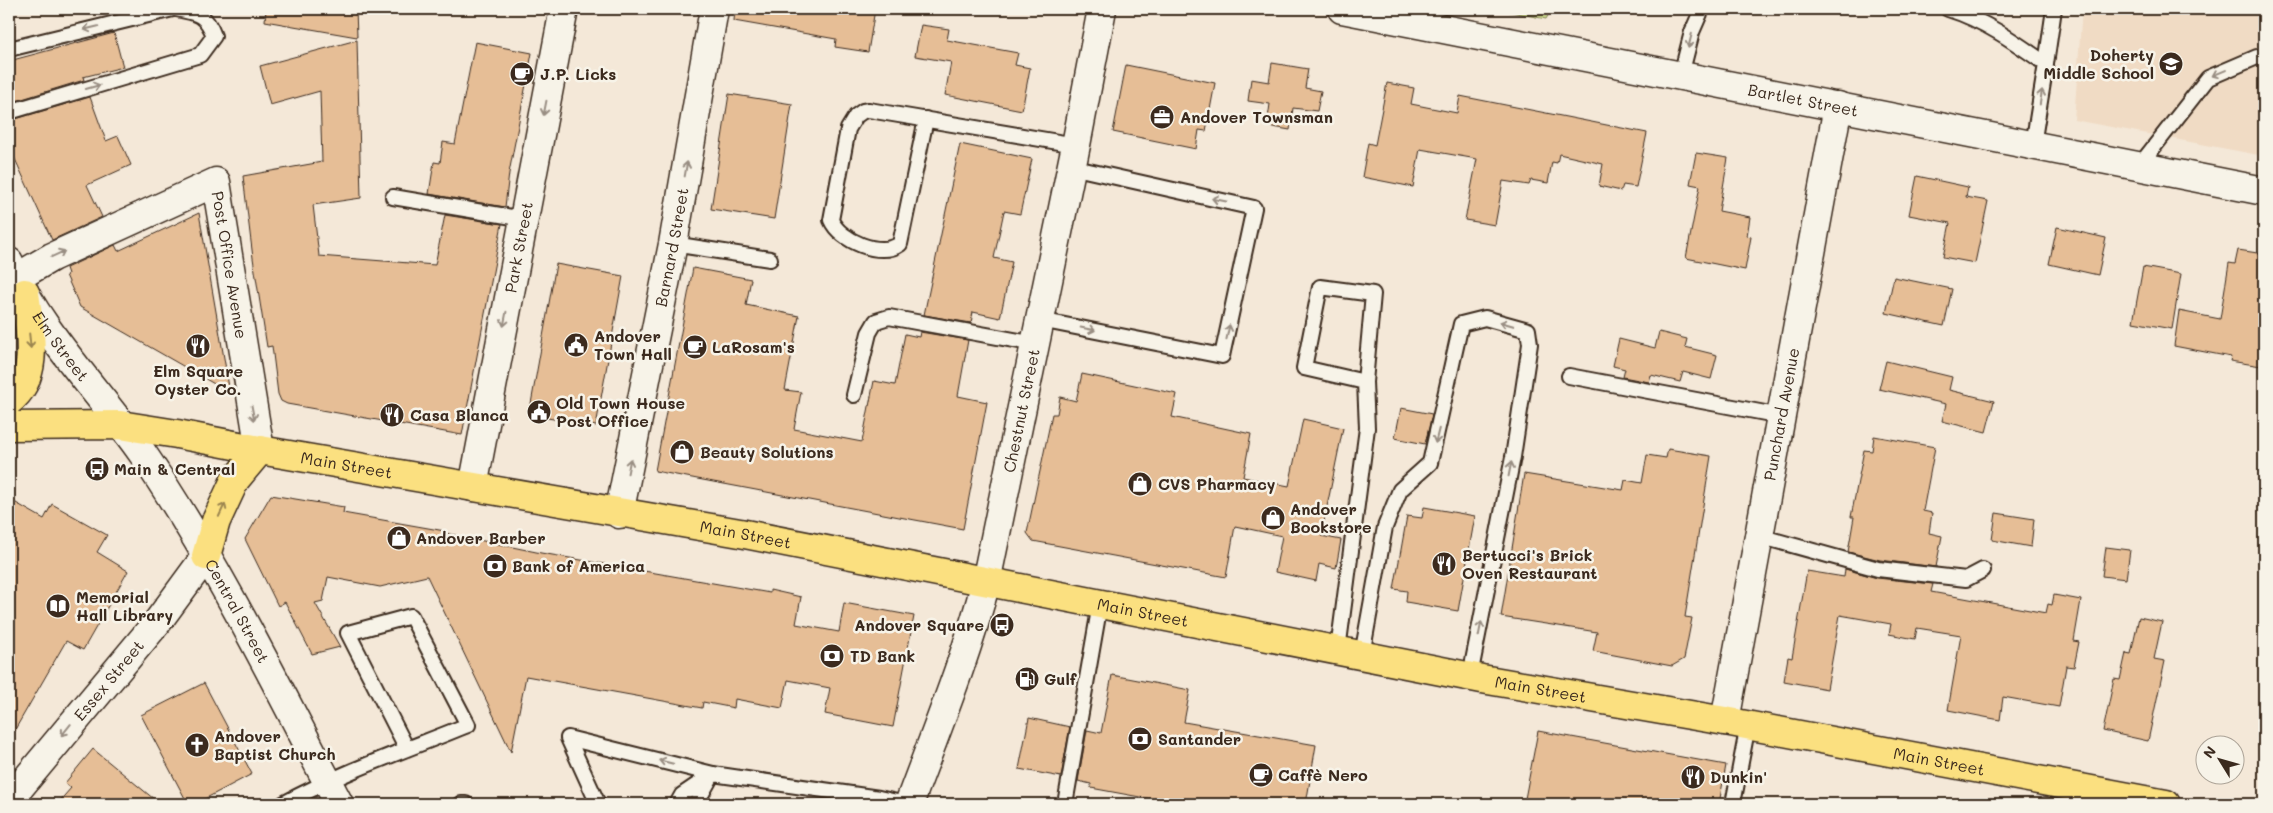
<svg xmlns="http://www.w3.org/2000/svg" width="2273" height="813" font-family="Mali,sans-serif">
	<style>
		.built { fill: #f0dbc4 }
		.green { fill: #cbd98c; stroke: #838255 }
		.building { fill: #e6be96; stroke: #3b2a1e }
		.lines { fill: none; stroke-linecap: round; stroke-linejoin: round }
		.lane-casing { stroke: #3b2a1e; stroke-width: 18 }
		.street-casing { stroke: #3b2a1e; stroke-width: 31 }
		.secondary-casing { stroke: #3b2a1e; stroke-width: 31 }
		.primary-casing { stroke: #3b2a1e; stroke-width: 31 }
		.lane { stroke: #f7f3e8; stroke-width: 14 }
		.street { stroke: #f7f3e8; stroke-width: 28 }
		.secondary { stroke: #f7f3e8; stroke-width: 28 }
		.primary { stroke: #fbe080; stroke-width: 28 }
		.oneway { stroke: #998e83 }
		.oneway2 { stroke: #9b854f }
		.labels { text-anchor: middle; stroke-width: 5; stroke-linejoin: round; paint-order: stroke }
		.poi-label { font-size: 16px; font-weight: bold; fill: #3b2a1e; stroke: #f7f3e8; text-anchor: start }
		.street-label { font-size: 16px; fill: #3b2a1e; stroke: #f7f3e8 }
	</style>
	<rect width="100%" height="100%" fill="#f4e8d8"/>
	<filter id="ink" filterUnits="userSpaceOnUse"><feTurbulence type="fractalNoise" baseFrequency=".02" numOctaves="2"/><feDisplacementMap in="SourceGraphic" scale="10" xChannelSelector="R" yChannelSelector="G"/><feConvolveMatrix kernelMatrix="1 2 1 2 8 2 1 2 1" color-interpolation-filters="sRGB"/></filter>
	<g filter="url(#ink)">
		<path class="built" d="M 2082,9 L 2264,9 L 2264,156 L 2074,120 Z"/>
		<path class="green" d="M 1496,9 L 1552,9 L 1546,19 Z"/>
		<g class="building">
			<path d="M 266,9 L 356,9 L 357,37 L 265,21 Z"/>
			<path d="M 735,9 L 875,9 L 868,52 L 835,47 L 836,39 L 734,21 Z"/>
			<path d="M 921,25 L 949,29 L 947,40 L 1018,53 L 1015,65 L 1030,68 L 1022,110 L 945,95 L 951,62 L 915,56 Z"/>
			<path d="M 114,33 L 123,67 L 83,77 L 84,80 L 9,103 L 9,61 Z"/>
			<path d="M 357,40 L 361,198 L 313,205 L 319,256 L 435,265 L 445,215 L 502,224 L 462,435 L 287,404 L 281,401 L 278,394 L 272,346 L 267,347 L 253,258 L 243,176 L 322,162 L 320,91 L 270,105 L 260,66 Z"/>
			<path d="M 475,42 L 532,53 L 509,173 L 505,207 L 429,194 L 434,162 L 440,163 L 443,142 L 455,144 Z"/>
			<path d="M 1272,63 L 1308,69 L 1305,88 L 1321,91 L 1317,111 L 1293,108 L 1290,130 L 1267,126 L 1270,104 L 1248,101 L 1251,79 L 1269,82 Z"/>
			<path d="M 1126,65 L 1215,83 L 1206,131 L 1199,130 L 1196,149 L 1113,132 Z"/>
			<path d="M 1387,83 L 1414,88 L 1411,104 L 1457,113 L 1460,96 L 1647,133 L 1636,187 L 1623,185 L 1621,191 L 1599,186 L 1603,164 L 1559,154 L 1557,163 L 1552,162 L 1548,183 L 1531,180 L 1529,185 L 1503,181 L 1495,225 L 1465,220 L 1477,159 L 1420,149 L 1413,187 L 1362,177 L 1368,143 L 1375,145 Z"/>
			<path d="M 729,94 L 792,104 L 774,219 L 711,209 Z"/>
			<path d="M 90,97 L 106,141 L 118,136 L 131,165 L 87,185 L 102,217 L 52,240 L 9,146 L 9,121 Z"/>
			<path d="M 960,144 L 1032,159 L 1020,214 L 1004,211 L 994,258 L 1012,262 L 1000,318 L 973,312 L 971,323 L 924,315 Z"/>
			<path d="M 1696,153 L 1728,158 L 1719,211 L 1750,217 L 1747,236 L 1751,237 L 1745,270 L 1686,258 L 1700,186 L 1690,184 Z"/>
			<path d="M 1917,176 L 1968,187 L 1966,197 L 1988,201 L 1975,263 L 1943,257 L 1950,223 L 1909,215 Z"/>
			<path d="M 199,213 L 230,393 L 80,307 L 66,275 L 68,274 L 66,268 L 115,245 L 118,251 Z"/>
			<path d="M 2057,227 L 2106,238 L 2098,275 L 2049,264 Z"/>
			<path d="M 2238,250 L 2264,254 L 2264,348 L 2261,366 L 2230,361 L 2231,357 L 2174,346 L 2179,311 L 2220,319 L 2229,263 L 2235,264 Z"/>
			<path d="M 556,264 L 623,276 L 596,426 L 529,415 Z"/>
			<path d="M 2143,267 L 2181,274 L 2172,329 L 2133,322 Z"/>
			<path d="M 693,268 L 751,279 L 746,305 L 799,316 L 785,390 L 801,392 L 794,429 L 862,442 L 874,381 L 895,385 L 905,334 L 919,337 L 920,332 L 968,340 L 958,396 L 987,402 L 963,529 L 655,471 Z"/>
			<path d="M 1894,277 L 1952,289 L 1944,326 L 1886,313 Z"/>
			<path d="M 1659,332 L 1687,339 L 1685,347 L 1717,355 L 1711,379 L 1683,372 L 1680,382 L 1651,375 L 1649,382 L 1623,377 L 1625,369 L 1613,366 L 1619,339 L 1655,348 Z"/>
			<path d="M 1886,361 L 1952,377 L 1949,390 L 1994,401 L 1986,432 L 1942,421 L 1946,404 L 1879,389 Z"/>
			<path d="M 1082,374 L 1177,394 L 1172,417 L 1251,434 L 1243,477 L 1289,486 L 1303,419 L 1343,428 L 1321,536 L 1341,540 L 1336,568 L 1319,564 L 1316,581 L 1275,572 L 1282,536 L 1235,526 L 1226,577 L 1033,541 L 1027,533 L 1052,414 L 1057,414 L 1060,397 L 1076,401 Z"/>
			<path d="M 1401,408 L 1432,414 L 1425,444 L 1395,438 Z"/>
			<path d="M 1874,436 L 1935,447 L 1923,511 L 1932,513 L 1929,533 L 1942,536 L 1936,567 L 1880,560 L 1848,552 L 1854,517 L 1851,517 L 1864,450 L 1872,451 Z"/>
			<path d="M 1668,449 L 1711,456 L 1685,617 L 1692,618 L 1684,659 L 1672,666 L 1593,651 L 1597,632 L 1501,617 L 1524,474 L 1623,490 L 1625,480 L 1642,483 L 1647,455 L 1666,458 Z"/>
			<path d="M 271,495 L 344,507 L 343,513 L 445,531 L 445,533 L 541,553 L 770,593 L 770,590 L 801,597 L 796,624 L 839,632 L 844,603 L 914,616 L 893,727 L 825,714 L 830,688 L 788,680 L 782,708 L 735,699 L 734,708 L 703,702 L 702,708 L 526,676 L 511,752 L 427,576 L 380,587 L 328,577 L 323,601 L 315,603 L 340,647 L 312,654 L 285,602 L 278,606 L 245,539 Z"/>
			<path d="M 9,499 L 44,519 L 52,504 L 107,535 L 97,552 L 128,571 L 83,650 L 66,641 L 9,740 Z"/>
			<path d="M 1424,507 L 1475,516 L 1458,611 L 1406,602 L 1407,591 L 1394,589 L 1407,516 L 1422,518 Z"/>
			<path d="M 1996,513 L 2034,519 L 2031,547 L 1992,540 Z"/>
			<path d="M 2106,547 L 2130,550 L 2126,579 L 2102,576 Z"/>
			<path d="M 1845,569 L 1877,578 L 1933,584 L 1931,592 L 2046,613 L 2048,604 L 2052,605 L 2054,595 L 2081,600 L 2074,641 L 2079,642 L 2074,667 L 2066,666 L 2059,707 L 2003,697 L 2000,720 L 1948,710 L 1961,635 L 1917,628 L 1915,639 L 1889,634 L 1891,624 L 1840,615 L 1827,689 L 1784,681 L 1788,657 L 1792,658 L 1807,571 L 1844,577 Z"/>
			<path d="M 2139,617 L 2162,622 L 2154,659 L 2165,661 L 2148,741 L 2103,731 L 2114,679 L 2120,680 L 2126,653 L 2131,654 Z"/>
			<path d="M 1112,675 L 1190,690 L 1184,722 L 1316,745 L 1306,804 L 1178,804 L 1091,788 L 1091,784 L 1078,781 L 1087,730 L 1101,733 Z"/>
			<path d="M 204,683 L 252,774 L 195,804 L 188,804 L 141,715 Z"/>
			<path d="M 1029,718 L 1070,727 L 1061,777 L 1019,769 Z"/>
			<path d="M 1538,731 L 1726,765 L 1719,804 L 1524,804 Z"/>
			<path d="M 93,749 L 160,804 L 57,804 L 71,788 L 65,783 Z"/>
		</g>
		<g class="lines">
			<defs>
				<g id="lane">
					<path d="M 1948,9 C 1984,20 2015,42 2046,64 L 2033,145"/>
					<path d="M 9,49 L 173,9"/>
					<path d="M 2046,64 L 2054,9"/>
					<path d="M 1681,75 L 1692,32 L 1702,9"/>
					<path d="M 9,112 L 200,55 L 214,36 C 206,14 198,13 176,9"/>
					<path d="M 926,119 L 900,244 C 881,258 840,241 831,220 L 848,129 L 856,116 L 863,111 L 869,110 L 1076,145"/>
					<path d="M 2139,166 L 2208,78 L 2257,57 L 2264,58"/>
					<path d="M 393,197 L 524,219"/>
					<path d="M 673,244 L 770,259"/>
					<path d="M 1040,320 L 1222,356 L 1254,208 L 1071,167"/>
					<path d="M 1569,376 L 1781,416"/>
					<path d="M 854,395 L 869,333 L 876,321 L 889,317 L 1035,344"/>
					<path d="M 1759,536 L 1878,569 L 1966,579 L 1983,570"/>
					<path d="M 1338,650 L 1367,428 L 1365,382 L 1373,294 L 1320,287 L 1304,368 L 1365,382"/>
					<path d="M 1362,655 L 1385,527 L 1400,490 L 1430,463 L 1461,324 L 1485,318 L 1528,330 L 1530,344 L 1513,457 L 1470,676"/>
					<path d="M 283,804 C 342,772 406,750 468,725 L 411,616 L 348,633 L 407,749"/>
					<path d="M 461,804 L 466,804"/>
					<path d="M 598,804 L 568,738 L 713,774 L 879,798 L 906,804"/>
					<path d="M 677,804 L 682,795 L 713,774"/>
					<path d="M 696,804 L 711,777"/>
					<path d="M 1065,804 L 1100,604"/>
					<path d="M 1733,804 L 1748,725"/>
				</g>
				<g id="street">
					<path id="s1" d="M 1342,9 L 2264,191"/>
					<path id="s2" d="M 16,278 L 52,257 L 216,182 L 260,450"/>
					<path id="s3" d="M 473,487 L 564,9"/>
					<path id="s4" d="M 619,514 L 673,244 L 714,9"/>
					<path id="s5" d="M 1725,721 L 1838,106"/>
				</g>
				<g id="secondary">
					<path id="s6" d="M 9,262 C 39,332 100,392 143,454 C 218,564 277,686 339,804"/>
					<path id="s7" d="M 9,800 L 159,620 L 206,556"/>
					<path id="s8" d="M 909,804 C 936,731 966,658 986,582 L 1076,145 L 1102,9"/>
				</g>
				<g id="primary">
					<path d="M 9,401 C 42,376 29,328 25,293"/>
					<path id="s9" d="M 9,426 L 120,425 L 177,434 L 260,450 L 740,533 L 1482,679 L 1725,721 L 2166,804"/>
					<path d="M 206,556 L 216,521 L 235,480 L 260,450"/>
				</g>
			</defs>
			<use href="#lane" class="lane-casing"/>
			<use href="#street" class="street-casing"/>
			<use href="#secondary" class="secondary-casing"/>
			<use href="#primary" class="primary-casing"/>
			<use href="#lane" class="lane"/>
			<use href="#street" class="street"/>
			<use href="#secondary" class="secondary"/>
			<use href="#primary" class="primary"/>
		</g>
		<defs><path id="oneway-shaft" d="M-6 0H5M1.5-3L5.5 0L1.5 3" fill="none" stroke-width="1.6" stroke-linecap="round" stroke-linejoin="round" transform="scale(1.25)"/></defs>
		<g class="oneway">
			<use href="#oneway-shaft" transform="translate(91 28) rotate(166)"/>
			<use href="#oneway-shaft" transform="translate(1690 41) rotate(104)"/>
			<use href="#oneway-shaft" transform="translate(2219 73) rotate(157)"/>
			<use href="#oneway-shaft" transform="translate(93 87) rotate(-16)"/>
			<use href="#oneway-shaft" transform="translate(2041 97) rotate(-81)"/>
			<use href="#oneway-shaft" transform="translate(545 108) rotate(101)"/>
			<use href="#oneway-shaft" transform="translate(686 169) rotate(-80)"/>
			<use href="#oneway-shaft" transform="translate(1219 200) rotate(-168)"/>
			<use href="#oneway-shaft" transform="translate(58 254) rotate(-25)"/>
			<use href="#oneway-shaft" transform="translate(505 319) rotate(101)"/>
			<use href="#oneway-shaft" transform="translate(1507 324) rotate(-164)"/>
			<use href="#oneway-shaft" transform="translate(1088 329) rotate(11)"/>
			<use href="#oneway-shaft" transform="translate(1228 332) rotate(-78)"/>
			<use href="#oneway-shaft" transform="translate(253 413) rotate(79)"/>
			<use href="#oneway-shaft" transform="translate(1437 436) rotate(104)"/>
			<use href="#oneway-shaft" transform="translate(629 466) rotate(-79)"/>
			<use href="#oneway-shaft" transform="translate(1510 469) rotate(-79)"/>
			<use href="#oneway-shaft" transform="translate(1480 629) rotate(-79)"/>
			<use href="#oneway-shaft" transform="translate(66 730) rotate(129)"/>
			<use href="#oneway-shaft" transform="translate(666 762) rotate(-166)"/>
		</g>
		<g class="oneway2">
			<use href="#oneway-shaft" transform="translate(30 341) rotate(84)"/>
			<use href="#oneway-shaft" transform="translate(222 510) rotate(-65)"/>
		</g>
	</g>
	<defs>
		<symbol id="school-disc" viewBox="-11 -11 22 22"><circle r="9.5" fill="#3b2a1e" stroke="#f7f3e8"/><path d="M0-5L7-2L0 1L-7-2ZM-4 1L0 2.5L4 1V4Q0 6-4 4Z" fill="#fff"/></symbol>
		<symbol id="cafe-disc" viewBox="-11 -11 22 22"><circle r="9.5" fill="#3b2a1e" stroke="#f7f3e8"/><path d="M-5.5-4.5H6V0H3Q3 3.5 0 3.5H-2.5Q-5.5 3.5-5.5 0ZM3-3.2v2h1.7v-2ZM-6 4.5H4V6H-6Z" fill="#fff"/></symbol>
		<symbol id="office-disc" viewBox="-11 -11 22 22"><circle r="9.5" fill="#3b2a1e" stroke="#f7f3e8"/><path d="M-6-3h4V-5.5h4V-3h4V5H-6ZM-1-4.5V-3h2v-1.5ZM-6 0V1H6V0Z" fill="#fff"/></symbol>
		<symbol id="civic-disc" viewBox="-11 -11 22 22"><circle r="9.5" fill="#3b2a1e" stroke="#f7f3e8"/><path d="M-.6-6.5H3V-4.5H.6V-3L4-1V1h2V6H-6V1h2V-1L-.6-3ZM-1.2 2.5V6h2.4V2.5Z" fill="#fff"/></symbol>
		<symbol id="restaurant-disc" viewBox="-11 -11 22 22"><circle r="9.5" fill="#3b2a1e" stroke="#f7f3e8"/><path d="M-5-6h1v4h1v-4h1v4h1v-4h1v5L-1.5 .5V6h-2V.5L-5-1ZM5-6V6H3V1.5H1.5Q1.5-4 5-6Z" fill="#fff"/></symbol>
		<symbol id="shop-disc" viewBox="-11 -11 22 22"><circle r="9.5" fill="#3b2a1e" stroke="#f7f3e8"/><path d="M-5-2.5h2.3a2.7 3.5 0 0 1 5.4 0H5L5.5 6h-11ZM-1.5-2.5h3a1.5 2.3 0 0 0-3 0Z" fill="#fff"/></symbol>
		<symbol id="bus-disc" viewBox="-11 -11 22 22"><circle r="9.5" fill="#3b2a1e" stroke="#f7f3e8"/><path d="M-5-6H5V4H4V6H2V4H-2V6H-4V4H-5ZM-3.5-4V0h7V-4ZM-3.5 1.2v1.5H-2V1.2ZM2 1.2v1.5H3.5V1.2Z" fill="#fff"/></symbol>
		<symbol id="bank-disc" viewBox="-11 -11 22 22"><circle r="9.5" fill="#3b2a1e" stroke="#f7f3e8"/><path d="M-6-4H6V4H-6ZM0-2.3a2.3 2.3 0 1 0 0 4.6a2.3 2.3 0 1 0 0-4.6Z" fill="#fff"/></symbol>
		<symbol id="library-disc" viewBox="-11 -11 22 22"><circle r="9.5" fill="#3b2a1e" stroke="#f7f3e8"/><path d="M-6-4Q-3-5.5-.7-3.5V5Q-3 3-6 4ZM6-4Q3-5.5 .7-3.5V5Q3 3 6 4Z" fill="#fff"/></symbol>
		<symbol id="fuel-disc" viewBox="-11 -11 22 22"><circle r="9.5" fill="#3b2a1e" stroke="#f7f3e8"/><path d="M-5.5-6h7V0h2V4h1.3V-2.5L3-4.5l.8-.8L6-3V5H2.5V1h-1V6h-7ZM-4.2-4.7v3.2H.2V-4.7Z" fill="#fff"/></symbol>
		<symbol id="church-disc" viewBox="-11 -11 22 22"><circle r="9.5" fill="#3b2a1e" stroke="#f7f3e8"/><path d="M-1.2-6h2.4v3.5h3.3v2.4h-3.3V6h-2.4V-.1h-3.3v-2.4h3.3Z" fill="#fff"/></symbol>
	</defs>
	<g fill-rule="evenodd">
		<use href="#school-disc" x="2157" y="50" width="28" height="28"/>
		<use href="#cafe-disc" x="508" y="60" width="28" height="28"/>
		<use href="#office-disc" x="1148" y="103" width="28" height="28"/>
		<use href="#civic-disc" x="562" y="331" width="28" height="28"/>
		<use href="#restaurant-disc" x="184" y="332" width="28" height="28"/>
		<use href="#cafe-disc" x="681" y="333" width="28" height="28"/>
		<use href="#civic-disc" x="525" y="398" width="28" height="28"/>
		<use href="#restaurant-disc" x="378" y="401" width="28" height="28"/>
		<use href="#shop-disc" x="668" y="438" width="28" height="28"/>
		<use href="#bus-disc" x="83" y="455" width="28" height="28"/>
		<use href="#shop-disc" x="1126" y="470" width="28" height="28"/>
		<use href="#shop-disc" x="1259" y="504" width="28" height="28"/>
		<use href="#shop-disc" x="385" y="524" width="28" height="28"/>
		<use href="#restaurant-disc" x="1430" y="550" width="28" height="28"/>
		<use href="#bank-disc" x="481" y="552" width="28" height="28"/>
		<use href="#library-disc" x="44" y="592" width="28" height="28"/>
		<use href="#bus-disc" x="988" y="611" width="28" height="28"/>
		<use href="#bank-disc" x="818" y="642" width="28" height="28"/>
		<use href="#fuel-disc" x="1013" y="665" width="28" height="28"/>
		<use href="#bank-disc" x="1126" y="725" width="28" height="28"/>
		<use href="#church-disc" x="183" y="731" width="28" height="28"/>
		<use href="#cafe-disc" x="1247" y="761" width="28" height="28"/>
		<use href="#restaurant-disc" x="1679" y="763" width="28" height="28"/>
	</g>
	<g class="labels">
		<g class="poi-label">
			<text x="2154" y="61" text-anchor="end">Doherty<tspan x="2154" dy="18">Middle School</tspan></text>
			<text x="540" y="80">J.P. Licks</text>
			<text x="1180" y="123">Andover Townsman</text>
			<text x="594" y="342">Andover<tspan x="594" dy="18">Town Hall</tspan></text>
			<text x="712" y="353">LaRosam's</text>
			<text x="198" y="377" text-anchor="middle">Elm Square<tspan x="198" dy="18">Oyster Co.</tspan></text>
			<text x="556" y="409">Old Town House<tspan x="556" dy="18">Post Office</tspan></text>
			<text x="410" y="421">Casa Blanca</text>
			<text x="700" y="458">Beauty Solutions</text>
			<text x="114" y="475">Main &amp; Central</text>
			<text x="1158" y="490">CVS Pharmacy</text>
			<text x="1290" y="515">Andover<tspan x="1290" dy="18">Bookstore</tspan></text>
			<text x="416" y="544">Andover Barber</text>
			<text x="1462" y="561">Bertucci's Brick<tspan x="1462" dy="18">Oven Restaurant</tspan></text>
			<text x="512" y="572">Bank of America</text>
			<text x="76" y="603">Memorial<tspan x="76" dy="18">Hall Library</tspan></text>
			<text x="984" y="631" text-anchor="end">Andover Square</text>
			<text x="850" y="662">TD Bank</text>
			<text x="1044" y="685">Gulf</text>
			<text x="214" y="742">Andover<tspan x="214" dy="18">Baptist Church</tspan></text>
			<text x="1158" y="745">Santander</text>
			<text x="1278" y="781">Caffè Nero</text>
			<text x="1710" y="783">Dunkin'</text>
		</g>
		<g class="street-label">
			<text dy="6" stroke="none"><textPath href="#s1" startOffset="470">Bartlet Street</textPath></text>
			<text dy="6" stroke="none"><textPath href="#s4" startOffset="272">Barnard Street</textPath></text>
			<text dy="6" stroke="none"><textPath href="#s3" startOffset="244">Park Street</textPath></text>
			<text dy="6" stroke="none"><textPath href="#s2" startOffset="306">Post Office Avenue</textPath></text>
			<text dy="6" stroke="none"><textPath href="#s6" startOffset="99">Elm Street</textPath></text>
			<text dy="6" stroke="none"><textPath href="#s8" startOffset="410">Chestnut Street</textPath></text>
			<text dy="6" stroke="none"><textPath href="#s5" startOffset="312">Punchard Avenue</textPath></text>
			<text dy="6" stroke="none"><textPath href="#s9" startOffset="341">Main Street</textPath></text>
			<text dy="6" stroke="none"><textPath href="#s9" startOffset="746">Main Street</textPath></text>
			<text dy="6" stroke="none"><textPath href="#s6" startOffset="418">Central Street</textPath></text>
			<text dy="6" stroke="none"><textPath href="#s9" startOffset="1151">Main Street</textPath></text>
			<text dy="6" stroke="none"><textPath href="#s7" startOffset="156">Essex Street</textPath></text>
			<text dy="6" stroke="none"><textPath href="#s9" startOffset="1556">Main Street</textPath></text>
			<text dy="6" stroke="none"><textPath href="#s9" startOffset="1961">Main Street</textPath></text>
		</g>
	</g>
	<rect width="2273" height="813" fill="none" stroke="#f7f3e8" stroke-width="30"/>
	<rect x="15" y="15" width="2243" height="783" fill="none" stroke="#3b2a1e" stroke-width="2" filter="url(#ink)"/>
	<g transform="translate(2220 760) rotate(307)"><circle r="24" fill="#f7f3e8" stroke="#aca397"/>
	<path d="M0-4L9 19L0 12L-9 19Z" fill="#3b2a1e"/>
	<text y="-8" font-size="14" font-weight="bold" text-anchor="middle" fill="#3b2a1e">N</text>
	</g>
</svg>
